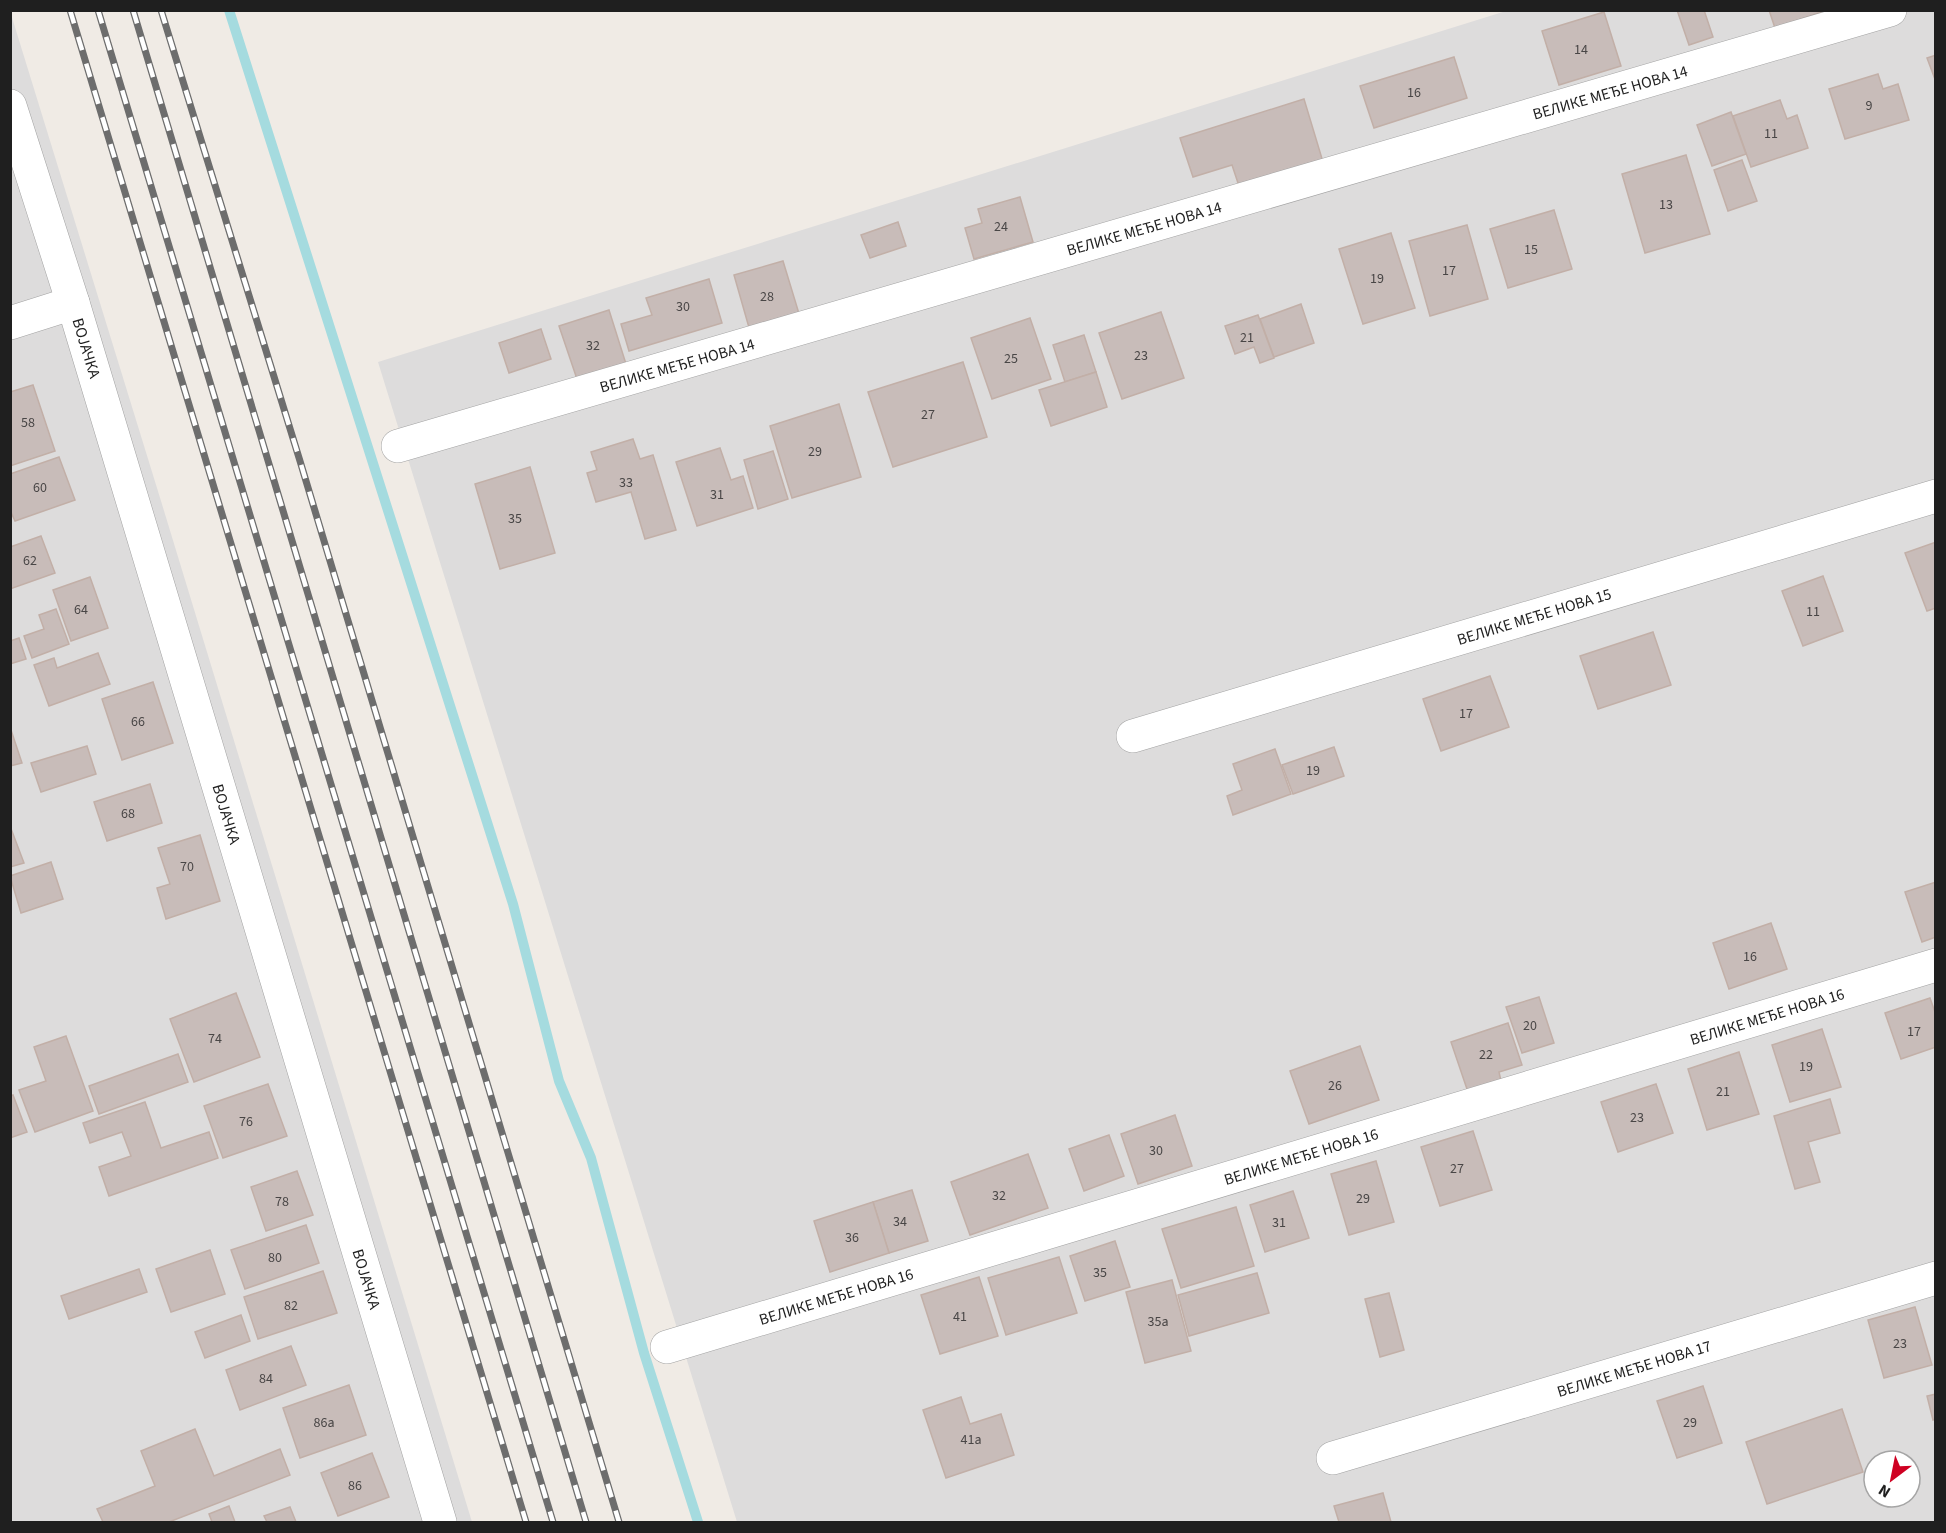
<svg xmlns="http://www.w3.org/2000/svg" width="1946" height="1533" font-family="'Source Sans 3',sans-serif">
	<style>
		.residential { fill: #dddcdc; fill-rule: evenodd }
		.lines { fill: none; stroke-linecap: round; stroke-linejoin: round }
		.stream { stroke: #a5dbdf; stroke-width: 10 }
		.building { fill: #c8bcb9; stroke: #c2afa7; stroke-width: 1.5 }
		.minor-casing { stroke: #a3a3a3; stroke-width: 34 }
		.minor { stroke: #fff; stroke-width: 33 }
		.rail-casing { stroke: #6d6d6d; stroke-width: 7 }
		.rail { stroke: #fff; stroke-width: 4.5; stroke-dasharray: 14; stroke-linecap: butt }
		.labels { text-anchor: middle; stroke-width: 5; stroke-linejoin: round; paint-order: stroke }
		.number-label { font-size: 14px; fill: #494646 }
		.street-label { font-size: 16px; fill: #1f1f1f; stroke: #fff }
	</style>
	<rect width="100%" height="100%" fill="#f0ebe5"/>
	<g class="residential">
		<path d="M 10,11 L 161,501 L 472,1522 L 11,1522 Z"/>
		<path d="M 1506,11 L 1935,11 L 1935,1522 L 737,1522 L 378,362 ZM 1874,1461 L 1910,1461 L 1910,1497 L 1874,1497 Z"/>
	</g>
	<g class="lines">
		<path class="stream" d="M 229,10 L 513,904 L 559,1081 L 591,1158 L 644,1353 L 698,1522"/>
	</g>
	<g class="building">
		<path d="M 1677,10 L 1704,10 L 1713,37 L 1689,45 Z"/>
		<path d="M 1769,10 L 1827,10 L 1775,28 Z"/>
		<path d="M 1604,12 L 1621,66 L 1559,85 L 1542,31 Z"/>
		<path d="M 1936,55 L 1936,82 L 1927,58 Z"/>
		<path d="M 1454,57 L 1467,98 L 1374,128 L 1360,86 Z"/>
		<path d="M 1878,74 L 1883,89 L 1898,84 L 1909,120 L 1845,139 L 1829,89 Z"/>
		<path d="M 1304,99 L 1323,162 L 1240,189 L 1232,165 L 1193,177 L 1180,138 Z"/>
		<path d="M 1780,100 L 1787,119 L 1797,115 L 1808,148 L 1751,167 L 1733,116 Z"/>
		<path d="M 1731,112 L 1746,154 L 1712,166 L 1697,125 Z"/>
		<path d="M 1686,155 L 1710,234 L 1645,253 L 1622,174 Z"/>
		<path d="M 1742,160 L 1757,201 L 1728,211 L 1714,170 Z"/>
		<path d="M 1020,197 L 1033,242 L 974,259 L 965,228 L 982,223 L 978,209 Z"/>
		<path d="M 1554,210 L 1572,269 L 1508,288 L 1490,229 Z"/>
		<path d="M 898,222 L 906,246 L 870,258 L 861,235 Z"/>
		<path d="M 1467,225 L 1488,299 L 1430,316 L 1409,241 Z"/>
		<path d="M 1391,233 L 1415,308 L 1363,324 L 1339,249 Z"/>
		<path d="M 783,261 L 800,317 L 750,331 L 734,275 Z"/>
		<path d="M 709,279 L 722,323 L 629,351 L 621,324 L 652,315 L 646,298 Z"/>
		<path d="M 1301,304 L 1314,343 L 1274,357 L 1260,319 Z"/>
		<path d="M 609,310 L 626,364 L 577,379 L 559,326 Z"/>
		<path d="M 1161,312 L 1184,378 L 1122,399 L 1099,333 Z"/>
		<path d="M 1258,315 L 1274,358 L 1260,363 L 1254,347 L 1235,354 L 1225,326 Z"/>
		<path d="M 1030,318 L 1051,379 L 992,399 L 971,338 Z"/>
		<path d="M 541,329 L 551,359 L 509,373 L 499,343 Z"/>
		<path d="M 1084,335 L 1096,372 L 1065,382 L 1053,345 Z"/>
		<path d="M 963,362 L 987,437 L 893,467 L 868,392 Z"/>
		<path d="M 1096,372 L 1107,407 L 1051,426 L 1039,390 Z"/>
		<path d="M 33,385 L 55,451 L 10,466 L 10,392 Z"/>
		<path d="M 839,404 L 861,477 L 792,498 L 770,426 Z"/>
		<path d="M 633,439 L 640,459 L 653,455 L 676,530 L 645,539 L 631,492 L 596,502 L 587,473 L 597,470 L 591,452 Z"/>
		<path d="M 720,448 L 731,480 L 743,476 L 753,508 L 697,526 L 676,462 Z"/>
		<path d="M 773,451 L 788,499 L 758,509 L 744,460 Z"/>
		<path d="M 59,457 L 75,500 L 15,521 L 10,510 L 10,474 Z"/>
		<path d="M 530,467 L 555,553 L 500,569 L 475,484 Z"/>
		<path d="M 41,536 L 55,573 L 10,589 L 10,547 Z"/>
		<path d="M 1936,542 L 1936,608 L 1927,611 L 1905,553 Z"/>
		<path d="M 1823,576 L 1843,631 L 1803,646 L 1782,591 Z"/>
		<path d="M 90,577 L 108,628 L 71,641 L 53,590 Z"/>
		<path d="M 56,609 L 69,644 L 32,658 L 24,636 L 44,629 L 39,615 Z"/>
		<path d="M 1653,632 L 1671,685 L 1598,709 L 1580,656 Z"/>
		<path d="M 19,638 L 26,659 L 10,664 L 10,641 Z"/>
		<path d="M 98,653 L 110,684 L 49,706 L 34,665 L 54,658 L 57,668 Z"/>
		<path d="M 1490,676 L 1509,727 L 1441,751 L 1423,699 Z"/>
		<path d="M 153,682 L 173,743 L 122,760 L 102,699 Z"/>
		<path d="M 10,727 L 22,763 L 10,766 Z"/>
		<path d="M 87,746 L 96,774 L 41,792 L 31,763 Z"/>
		<path d="M 1334,747 L 1344,776 L 1293,794 L 1282,765 Z"/>
		<path d="M 1275,749 L 1291,794 L 1233,815 L 1227,796 L 1242,790 L 1233,764 Z"/>
		<path d="M 150,784 L 162,823 L 107,841 L 94,802 Z"/>
		<path d="M 10,826 L 24,863 L 10,867 Z"/>
		<path d="M 200,835 L 220,901 L 166,919 L 157,888 L 170,884 L 158,848 Z"/>
		<path d="M 51,862 L 63,899 L 21,913 L 10,876 Z"/>
		<path d="M 1936,882 L 1936,937 L 1922,942 L 1905,892 Z"/>
		<path d="M 1771,923 L 1787,969 L 1729,989 L 1713,943 Z"/>
		<path d="M 236,993 L 260,1057 L 194,1082 L 170,1019 Z"/>
		<path d="M 1539,997 L 1554,1043 L 1522,1053 L 1506,1007 Z"/>
		<path d="M 1930,998 L 1936,1015 L 1936,1047 L 1901,1059 L 1885,1013 Z"/>
		<path d="M 1508,1023 L 1522,1065 L 1499,1072 L 1501,1081 L 1468,1092 L 1451,1042 Z"/>
		<path d="M 1822,1029 L 1841,1087 L 1790,1102 L 1772,1045 Z"/>
		<path d="M 66,1036 L 93,1111 L 35,1132 L 19,1090 L 46,1081 L 34,1047 Z"/>
		<path d="M 1360,1046 L 1379,1100 L 1309,1124 L 1290,1071 Z"/>
		<path d="M 1739,1052 L 1759,1114 L 1707,1130 L 1688,1069 Z"/>
		<path d="M 178,1054 L 188,1082 L 99,1114 L 89,1086 Z"/>
		<path d="M 268,1084 L 287,1136 L 223,1158 L 204,1106 Z"/>
		<path d="M 1656,1084 L 1673,1133 L 1618,1152 L 1601,1102 Z"/>
		<path d="M 13,1095 L 27,1132 L 10,1138 L 10,1096 Z"/>
		<path d="M 1830,1099 L 1840,1133 L 1808,1142 L 1820,1182 L 1795,1189 L 1774,1116 Z"/>
		<path d="M 145,1102 L 161,1148 L 209,1132 L 218,1158 L 109,1196 L 99,1167 L 131,1156 L 122,1132 L 90,1143 L 83,1123 Z"/>
		<path d="M 1175,1115 L 1192,1166 L 1138,1184 L 1121,1134 Z"/>
		<path d="M 1473,1131 L 1492,1190 L 1440,1206 L 1421,1147 Z"/>
		<path d="M 1109,1135 L 1124,1176 L 1084,1191 L 1069,1149 Z"/>
		<path d="M 1028,1154 L 1048,1208 L 970,1235 L 951,1182 Z"/>
		<path d="M 1376,1161 L 1394,1222 L 1349,1235 L 1331,1174 Z"/>
		<path d="M 297,1171 L 313,1215 L 266,1231 L 251,1187 Z"/>
		<path d="M 912,1190 L 928,1241 L 889,1253 L 873,1202 Z"/>
		<path d="M 1293,1191 L 1309,1238 L 1265,1252 L 1250,1205 Z"/>
		<path d="M 873,1202 L 889,1253 L 830,1272 L 814,1221 Z"/>
		<path d="M 1236,1207 L 1254,1266 L 1181,1288 L 1162,1229 Z"/>
		<path d="M 306,1225 L 319,1263 L 245,1289 L 231,1250 Z"/>
		<path d="M 1115,1241 L 1130,1287 L 1085,1301 L 1070,1256 Z"/>
		<path d="M 210,1250 L 225,1294 L 171,1312 L 156,1269 Z"/>
		<path d="M 1059,1257 L 1077,1313 L 1006,1335 L 988,1278 Z"/>
		<path d="M 139,1269 L 147,1292 L 69,1319 L 61,1296 Z"/>
		<path d="M 323,1271 L 337,1313 L 258,1339 L 244,1297 Z"/>
		<path d="M 1257,1273 L 1269,1313 L 1189,1336 L 1178,1295 Z"/>
		<path d="M 979,1277 L 998,1336 L 940,1354 L 921,1295 Z"/>
		<path d="M 1172,1280 L 1191,1351 L 1145,1363 L 1126,1292 Z"/>
		<path d="M 1389,1293 L 1404,1350 L 1380,1357 L 1365,1299 Z"/>
		<path d="M 1915,1307 L 1932,1365 L 1884,1378 L 1868,1320 Z"/>
		<path d="M 241,1315 L 250,1341 L 205,1358 L 195,1332 Z"/>
		<path d="M 291,1346 L 306,1385 L 240,1410 L 226,1370 Z"/>
		<path d="M 349,1385 L 366,1435 L 300,1458 L 283,1408 Z"/>
		<path d="M 1703,1386 L 1722,1443 L 1677,1458 L 1657,1401 Z"/>
		<path d="M 1936,1394 L 1936,1419 L 1933,1420 L 1927,1396 Z"/>
		<path d="M 961,1397 L 970,1424 L 1001,1414 L 1014,1455 L 946,1478 L 923,1410 Z"/>
		<path d="M 1842,1409 L 1863,1472 L 1767,1504 L 1746,1442 Z"/>
		<path d="M 195,1429 L 214,1476 L 280,1449 L 290,1475 L 169,1522 L 103,1522 L 97,1509 L 155,1486 L 141,1451 Z"/>
		<path d="M 372,1453 L 389,1497 L 338,1516 L 321,1473 Z"/>
		<path d="M 1383,1493 L 1391,1522 L 1339,1522 L 1334,1506 Z"/>
		<path d="M 229,1506 L 235,1522 L 212,1522 L 209,1514 Z"/>
		<path d="M 290,1507 L 296,1522 L 267,1522 L 264,1516 Z"/>
	</g>
	<g class="lines">
		<defs>
			<g id="minor">
				<path d="M 10,106 L 73,303 L 440,1522"/>
				<path d="M 10,323 L 73,303"/>
				<path d="M 398,446 L 1890,10"/>
				<path d="M 1133,736 L 1936,496"/>
				<path d="M 667,1347 L 1936,965"/>
				<path d="M 1333,1458 L 1936,1278"/>
			</g>
		</defs>
		<use href="#minor" class="minor-casing"/>
		<use href="#minor" class="minor"/>
		<defs>
			<g id="rail">
				<path d="M 70,10 L 526,1522"/>
				<path d="M 98,10 L 553,1522"/>
				<path d="M 133,10 L 586,1522"/>
				<path d="M 161,10 L 300,461 L 619,1522"/>
			</g>
		</defs>
		<use href="#rail" class="rail-casing"/>
		<use href="#rail" class="rail"/>
	</g>
	<g class="labels">
		<g class="number-label">
			<text x="1581" y="54">14</text>
			<text x="1414" y="97">16</text>
			<text x="1869" y="110">9</text>
			<text x="1771" y="138">11</text>
			<text x="1666" y="209">13</text>
			<text x="1001" y="231">24</text>
			<text x="1531" y="254">15</text>
			<text x="1449" y="275">17</text>
			<text x="1377" y="283">19</text>
			<text x="767" y="301">28</text>
			<text x="683" y="311">30</text>
			<text x="1247" y="342">21</text>
			<text x="593" y="350">32</text>
			<text x="1141" y="360">23</text>
			<text x="1011" y="363">25</text>
			<text x="928" y="419">27</text>
			<text x="28" y="427">58</text>
			<text x="815" y="456">29</text>
			<text x="626" y="487">33</text>
			<text x="40" y="492">60</text>
			<text x="717" y="499">31</text>
			<text x="515" y="523">35</text>
			<text x="30" y="565">62</text>
			<text x="81" y="614">64</text>
			<text x="1813" y="616">11</text>
			<text x="1466" y="718">17</text>
			<text x="138" y="726">66</text>
			<text x="1313" y="775">19</text>
			<text x="128" y="818">68</text>
			<text x="187" y="871">70</text>
			<text x="1750" y="961">16</text>
			<text x="1530" y="1030">20</text>
			<text x="1914" y="1036">17</text>
			<text x="215" y="1043">74</text>
			<text x="1486" y="1059">22</text>
			<text x="1806" y="1071">19</text>
			<text x="1335" y="1090">26</text>
			<text x="1723" y="1096">21</text>
			<text x="1637" y="1122">23</text>
			<text x="246" y="1126">76</text>
			<text x="1156" y="1155">30</text>
			<text x="1457" y="1173">27</text>
			<text x="999" y="1200">32</text>
			<text x="1363" y="1203">29</text>
			<text x="282" y="1206">78</text>
			<text x="900" y="1226">34</text>
			<text x="1279" y="1227">31</text>
			<text x="852" y="1242">36</text>
			<text x="275" y="1262">80</text>
			<text x="1100" y="1277">35</text>
			<text x="291" y="1310">82</text>
			<text x="960" y="1321">41</text>
			<text x="1158" y="1326">35a</text>
			<text x="1900" y="1348">23</text>
			<text x="266" y="1383">84</text>
			<text x="324" y="1427">86a</text>
			<text x="1690" y="1427">29</text>
			<text x="971" y="1444">41a</text>
			<text x="355" y="1490">86</text>
		</g>
		<g class="street-label">
			<text transform="translate(1610 92) rotate(-16)" y="6">ВЕЛИКЕ МЕЂЕ НОВА 14</text>
			<text transform="translate(1144 228) rotate(-16)" y="6">ВЕЛИКЕ МЕЂЕ НОВА 14</text>
			<text transform="translate(87 348) rotate(73)" y="6">ВОЈАЧКА</text>
			<text transform="translate(677 365) rotate(-16)" y="6">ВЕЛИКЕ МЕЂЕ НОВА 14</text>
			<text transform="translate(1534 616) rotate(-17)" y="6">ВЕЛИКЕ МЕЂЕ НОВА 15</text>
			<text transform="translate(227 814) rotate(73)" y="6">ВОЈАЧКА</text>
			<text transform="translate(1767 1016) rotate(-17)" y="6">ВЕЛИКЕ МЕЂЕ НОВА 16</text>
			<text transform="translate(1301 1156) rotate(-17)" y="6">ВЕЛИКЕ МЕЂЕ НОВА 16</text>
			<text transform="translate(367 1279) rotate(73)" y="6">ВОЈАЧКА</text>
			<text transform="translate(836 1296) rotate(-17)" y="6">ВЕЛИКЕ МЕЂЕ НОВА 16</text>
			<text transform="translate(1634 1368) rotate(-17)" y="6">ВЕЛИКЕ МЕЂЕ НОВА 17</text>
		</g>
	</g>
	<rect width="1946" height="1533" fill="none" stroke="#1f1f1f" stroke-width="24"/>
	<g transform="translate(1892 1479) rotate(212)"><circle r="28" fill="#ffffff" stroke="#a5a5a5" stroke-width="1.5"/>
	<path d="M0-4.5L10 22L0 15L-10 22Z" fill="#cf0022"/>
	<text y="-9" font-size="16" font-weight="bold" text-anchor="middle" fill="#1f1f1f">N</text>
	</g>
</svg>
